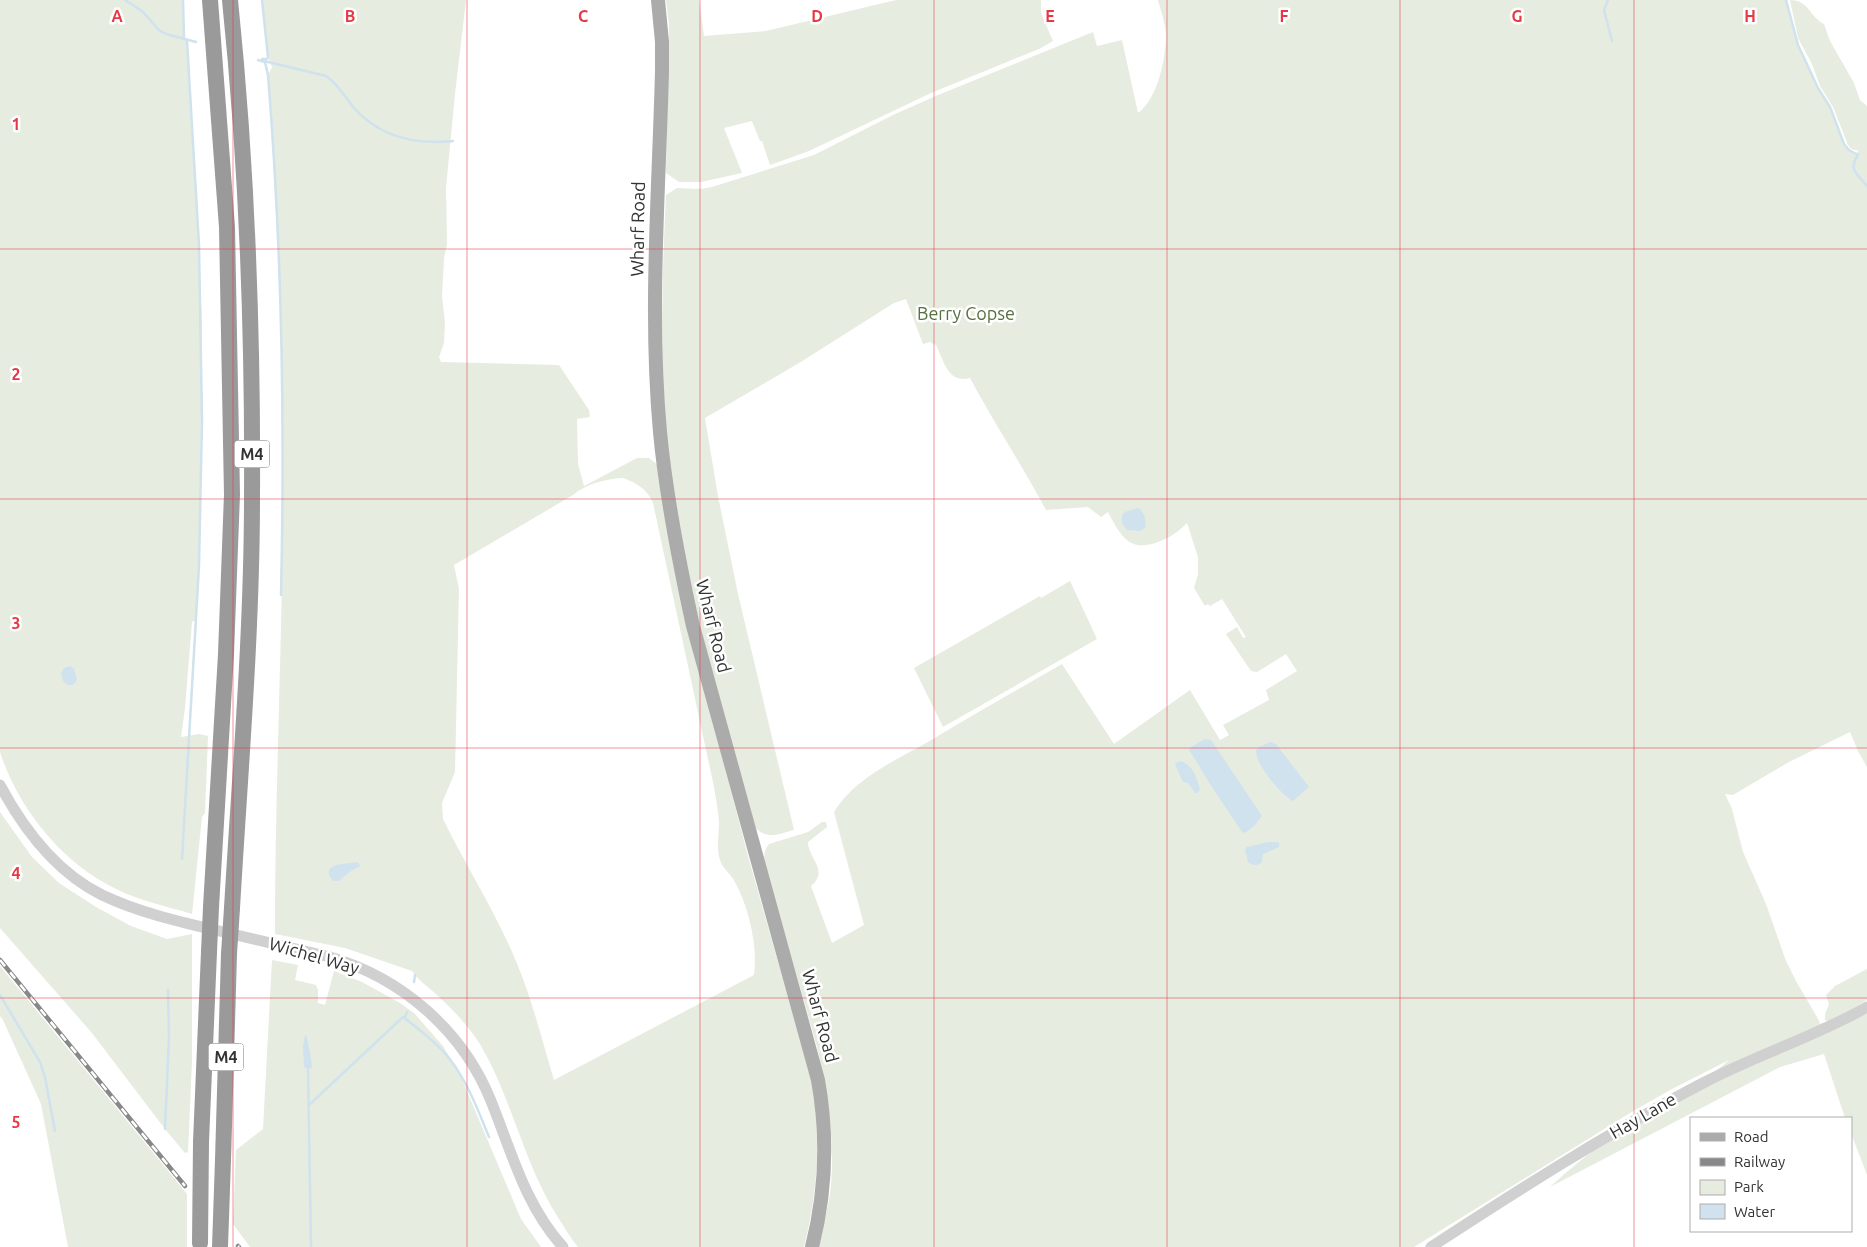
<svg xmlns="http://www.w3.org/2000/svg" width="1867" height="1247" font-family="Ubuntu,sans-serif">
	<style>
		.green { fill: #e6ecdf; fill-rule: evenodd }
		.water { fill: #cfe2ee }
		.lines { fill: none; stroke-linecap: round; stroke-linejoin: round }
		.stream { stroke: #cfe2ee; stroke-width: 2.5 }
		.minor { stroke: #d0d0d0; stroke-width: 11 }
		.major { stroke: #ababab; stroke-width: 14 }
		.highway { stroke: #9a9a9a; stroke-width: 16 }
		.rail-casing { stroke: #888; stroke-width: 4.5 }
		.rail { stroke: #fff; stroke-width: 2.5; stroke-dasharray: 8; stroke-linecap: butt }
		.highway-bridge { stroke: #9a9a9a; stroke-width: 16 }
		.grid { fill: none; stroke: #e63946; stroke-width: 1; stroke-opacity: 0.55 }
		.labels { text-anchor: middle; stroke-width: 5; stroke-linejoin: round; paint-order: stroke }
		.shield { fill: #fff; stroke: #707070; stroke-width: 1 }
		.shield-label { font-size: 16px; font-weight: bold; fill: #333 }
		.street-label { font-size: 18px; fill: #333; stroke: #fff }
		.park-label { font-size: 18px; fill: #56703f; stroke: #fff }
		.grid-label { font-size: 16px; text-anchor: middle; font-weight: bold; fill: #e63946; stroke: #fff; stroke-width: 5; stroke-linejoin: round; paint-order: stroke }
	</style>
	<rect width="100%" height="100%" fill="#fff"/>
	<g class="green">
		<path d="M 0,0 L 182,0 L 184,38 L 187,41 L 199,245 L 202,328 L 199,566 L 196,620 L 192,622 L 185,708 L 181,737 L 199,734 L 208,736 L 205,813 L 202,817 L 192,914 C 166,906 140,901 116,889 C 62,863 18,808 0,752 Z"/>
		<path d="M 262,0 L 466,0 L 455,94 L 446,188 L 447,244 L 444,259 L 442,296 L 445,323 L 444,343 L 439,357 L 441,362 L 559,365 L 589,410 L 590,417 L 577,419 L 578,464 L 584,486 L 637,458 L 649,458 L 658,465 L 672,558 L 680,596 L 748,856 L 812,1082 C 821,1138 818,1192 804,1247 L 578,1247 C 571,1239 565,1228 559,1219 C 524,1165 513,1101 481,1046 C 470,1027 452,1009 436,994 C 427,986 419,981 412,971 L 345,948 L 275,934 C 275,792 282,649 283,507 C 285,363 277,219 268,75 L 272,67 L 268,57 ZM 623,478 C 637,483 647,489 653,503 L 714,787 C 716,799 718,810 719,822 C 719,835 716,847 720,860 C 722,868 731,874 735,882 C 749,908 758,946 754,975 L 554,1080 C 542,1040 532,999 516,961 C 495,911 466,866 443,819 L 442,803 L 455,772 L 459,589 L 454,565 L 573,495 C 588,483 605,479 623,478 Z"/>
		<path d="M 666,0 L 699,0 L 704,36 L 766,31 L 896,0 L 1041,0 L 1041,13 L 1053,41 L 1039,49 L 931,93 L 809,151 L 770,165 L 762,141 L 760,141 L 752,121 L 724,128 L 742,173 L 701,182 L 679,182 L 666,173 L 669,25 Z"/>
		<path d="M 1158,0 L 1786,0 L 1798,45 L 1818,88 L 1830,107 L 1844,144 L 1849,150 L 1856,153 L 1859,151 L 1851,149 L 1848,145 L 1833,107 L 1820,86 L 1812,64 L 1798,38 L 1790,0 C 1809,0 1809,16 1824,24 L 1830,41 L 1854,83 L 1860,100 L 1867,106 L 1867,767 L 1858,751 L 1850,732 L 1789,762 L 1733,795 L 1725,794 L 1732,809 L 1743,852 L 1766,904 L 1786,961 L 1796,981 L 1817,1017 L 1820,1023 L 1818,1024 L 1829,1022 L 1825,1020 L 1825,1014 L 1829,1004 L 1826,995 L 1835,986 L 1867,969 L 1867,1000 L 1854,1008 L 1867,1010 L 1867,1175 L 1851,1133 L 1851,1118 L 1845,1118 L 1824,1054 L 1780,1067 L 1550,1187 C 1585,1154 1624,1128 1665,1103 C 1683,1092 1716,1073 1729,1060 L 1670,1090 L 1630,1113 L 1414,1247 L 818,1247 C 822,1229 827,1212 830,1194 C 836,1145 828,1094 817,1047 L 769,879 C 766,867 760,854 769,844 L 808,832 L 822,822 L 826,822 L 827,827 L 808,842 C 807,856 830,871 811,886 L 832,943 L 864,925 L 834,812 C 855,777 899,759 933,739 C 976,713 1019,689 1062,664 L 1114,744 L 1190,690 L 1220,740 L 1229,735 L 1223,725 L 1269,700 L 1266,690 L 1297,671 L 1286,654 L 1257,672 L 1251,671 L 1226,634 L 1237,627 L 1243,638 L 1246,637 L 1222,599 L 1210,606 L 1208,604 L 1205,606 L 1194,588 L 1198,574 L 1198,557 L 1187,523 C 1178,532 1171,537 1158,542 C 1129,553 1120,535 1108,512 L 1101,517 L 1088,507 L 1046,510 C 1022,465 994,423 970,378 C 948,384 944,361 936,345 L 930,342 L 923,344 L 906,299 L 894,303 L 799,363 L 705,418 L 718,496 L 738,594 L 794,830 C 778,834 767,841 754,826 C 726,722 694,618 676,511 C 658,410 661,298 666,195 L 677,188 L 701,189 L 712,187 L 814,155 L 893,115 L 938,95 L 1093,32 L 1097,46 L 1122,40 L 1138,113 C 1158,99 1166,57 1166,34 C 1165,23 1161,11 1158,0 Z"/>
		<path d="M 1070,581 L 1097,639 L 943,727 L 914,668 L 1040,596 L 1041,598 Z"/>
		<path d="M 0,812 L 32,857 L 59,883 L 96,907 L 131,926 L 167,939 L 192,934 L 192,1061 L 188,1152 L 185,1153 L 165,1129 L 92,1033 L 0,928 Z"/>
		<path d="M 272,960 L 298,965 L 295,980 L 316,985 L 318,990 L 318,1003 L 325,1005 L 334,971 L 362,982 L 400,1003 L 414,1013 L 443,1046 L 460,1075 L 521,1219 L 541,1247 L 250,1247 L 233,1224 L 236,1150 L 263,1129 Z"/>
		<path d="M 0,966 L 187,1194 L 187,1247 L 68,1247 L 41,1104 L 3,1020 L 0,1016 Z"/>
	</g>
	<g class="water">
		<path d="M 1138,508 C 1144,511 1147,521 1145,528 L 1140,531 L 1127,530 L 1122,523 L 1122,515 L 1125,512 Z"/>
		<path d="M 70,666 L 74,669 L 77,680 L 73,685 L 68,685 L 63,681 L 61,674 L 64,668 Z"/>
		<path d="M 1205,739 L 1211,740 L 1262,816 L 1255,825 L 1245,833 L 1242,832 C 1233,818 1223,804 1214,790 C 1205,777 1198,763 1189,750 L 1191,747 Z"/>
		<path d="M 1271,742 L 1276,744 L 1309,787 L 1293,801 C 1281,795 1255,764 1256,750 L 1259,747 Z"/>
		<path d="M 1181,761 C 1194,766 1196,777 1200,789 L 1198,793 L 1195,793 L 1188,783 L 1183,782 L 1175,765 L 1176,763 Z"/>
		<path d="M 1268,842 L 1279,842 L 1279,847 L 1263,854 L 1262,862 C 1257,867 1253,865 1248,862 L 1245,850 L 1247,847 Z"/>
		<path d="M 358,862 L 360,866 L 348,873 L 339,881 L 333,881 C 318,863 347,864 358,862 Z"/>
		<path d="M 305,1035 L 306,1035 C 309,1045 311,1057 312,1068 L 308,1069 L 304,1067 L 303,1045 Z"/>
	</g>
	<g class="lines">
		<g class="stream">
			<path d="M 125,0 L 142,11 L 159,30 L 166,34 L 196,42"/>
			<path d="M 183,0 L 184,38"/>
			<path d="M 262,0 L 268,57 L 267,59 L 262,59"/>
			<path d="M 1608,0 L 1604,10 L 1612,41"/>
			<path d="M 1786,0 L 1798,45 L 1818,88 L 1830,107 L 1844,144 L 1849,150 L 1858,155 C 1848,170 1857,174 1867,186"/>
			<path d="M 258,60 L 265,62 L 268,75 C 282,248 285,422 281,595"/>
			<path d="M 264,61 L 326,76 C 338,84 345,97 354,108 C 380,137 415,145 453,141"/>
			<path d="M 182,859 L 199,566 L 202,420 L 199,245 L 187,41"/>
			<path d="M 414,982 L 415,975"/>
			<path d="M 0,995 L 40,1062 L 45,1077 L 55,1131"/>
			<path d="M 405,1018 L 407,1012"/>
			<path d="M 308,1069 L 311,1247"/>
			<path d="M 309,1105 L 403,1017 C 419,1029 436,1042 449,1058 C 467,1081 478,1110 489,1137"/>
			<path d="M 165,1129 L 169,1036 L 168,990"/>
		</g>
		<g class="minor">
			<path d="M 0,785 C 24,830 56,872 102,895 C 138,912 176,921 215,930 C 253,939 291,948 330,957 C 402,978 463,1031 491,1101 C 512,1153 525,1205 563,1247"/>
			<path d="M 1431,1247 C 1520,1189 1611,1131 1705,1082 C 1758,1054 1815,1037 1867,1007"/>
		</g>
		<path class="major" d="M 658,0 L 662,42 L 662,71 C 659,191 649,312 660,432 C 666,497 679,562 693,626 L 818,1080 C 828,1136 826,1192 812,1247"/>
		<g class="highway">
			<path d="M 210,0 L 227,227 L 232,494 L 226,654 L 211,907"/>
			<path d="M 230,0 C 247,165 253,332 252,497 C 252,634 240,771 232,908"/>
			<path d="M 201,1142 L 209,952"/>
			<path d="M 223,1160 L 229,954"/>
		</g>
		<defs>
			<g id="rail">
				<path d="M 0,960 L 185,1186"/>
				<path d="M 238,1246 L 239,1247"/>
			</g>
		</defs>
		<use href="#rail" class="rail-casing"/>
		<use href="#rail" class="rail"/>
		<g class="highway-bridge">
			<path d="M 209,952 L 211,907"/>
			<path d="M 229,954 L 232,908"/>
			<path d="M 200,1243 L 201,1142"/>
			<path d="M 220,1247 L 223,1160"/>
		</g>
	</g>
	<path class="grid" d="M 233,0 L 233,1247M 467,0 L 467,1247M 700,0 L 700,1247M 934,0 L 934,1247M 1167,0 L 1167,1247M 1400,0 L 1400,1247M 1634,0 L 1634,1247M 0,249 L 1867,249M 0,499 L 1867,499M 0,748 L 1867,748M 0,998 L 1867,998"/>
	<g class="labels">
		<g class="shield">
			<rect x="234.5" y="440.5" width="35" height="27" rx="4"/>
			<rect x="208.5" y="1043.5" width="35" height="27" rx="4"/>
		</g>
		<g class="shield-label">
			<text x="252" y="460">M4</text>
			<text x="226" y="1063">M4</text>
		</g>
		<g class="street-label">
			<text transform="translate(638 229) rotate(-89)" y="6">Wharf Road</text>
			<text transform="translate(713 626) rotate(76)" y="6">Wharf Road</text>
			<text transform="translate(314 956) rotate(16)" y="6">Wichel Way</text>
			<text transform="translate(820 1016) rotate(75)" y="6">Wharf Road</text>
			<text transform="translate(1643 1116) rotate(-30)" y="6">Hay Lane</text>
		</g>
		<g class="park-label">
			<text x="966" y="320">Berry Copse</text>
		</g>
	</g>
	<g class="grid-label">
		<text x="117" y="22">A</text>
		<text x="350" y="22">B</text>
		<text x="583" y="22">C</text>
		<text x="817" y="22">D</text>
		<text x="1050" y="22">E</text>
		<text x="1284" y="22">F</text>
		<text x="1517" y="22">G</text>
		<text x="1750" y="22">H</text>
		<text x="16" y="130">1</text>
		<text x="16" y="380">2</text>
		<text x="16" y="629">3</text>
		<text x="16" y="879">4</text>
		<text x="16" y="1128">5</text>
	</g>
	<rect x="1690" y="1117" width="162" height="115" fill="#ffffff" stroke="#adadad"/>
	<rect x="1700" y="1133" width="25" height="8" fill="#ababab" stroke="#adadad"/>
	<text x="1734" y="1142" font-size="15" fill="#333333">Road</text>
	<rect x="1700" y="1158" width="25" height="8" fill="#888888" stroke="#adadad"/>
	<text x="1734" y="1167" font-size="15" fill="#333333">Railway</text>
	<rect x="1700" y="1180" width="25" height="15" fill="#e6ecdf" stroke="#adadad"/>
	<text x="1734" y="1192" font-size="15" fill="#333333">Park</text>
	<rect x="1700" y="1204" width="25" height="15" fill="#cfe2ee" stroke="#adadad"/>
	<text x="1734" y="1217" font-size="15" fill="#333333">Water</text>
</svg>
